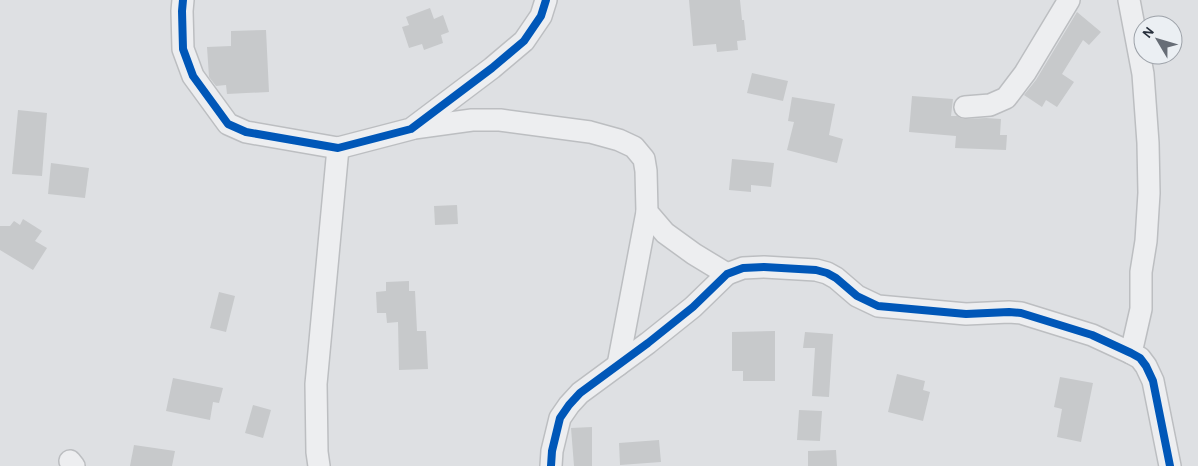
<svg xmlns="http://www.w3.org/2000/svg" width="1198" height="466" font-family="'Alegreya Sans',sans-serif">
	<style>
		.building { fill: #c7c9cb }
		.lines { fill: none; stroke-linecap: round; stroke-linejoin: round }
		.street-casing { stroke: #bcbec1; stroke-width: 24 }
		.street { stroke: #edeef0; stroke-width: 21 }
		.cycleway-casing { stroke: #ebeff3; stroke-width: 11 }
		.cycleway { stroke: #0057b8; stroke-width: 8 }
	</style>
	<rect width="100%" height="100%" fill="#dee0e3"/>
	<g class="building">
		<path d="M 689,0 L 740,0 L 742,20 L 744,20 L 746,40 L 737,41 L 738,50 L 717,52 L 716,44 L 693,46 Z"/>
		<path d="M 430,8 L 434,19 L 443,15 L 449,32 L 441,35 L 443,43 L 424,50 L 422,44 L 409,48 L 402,27 L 409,25 L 406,17 Z"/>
		<path d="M 1077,12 L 1101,32 L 1089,45 L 1083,40 L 1062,74 L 1074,82 L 1057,107 L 1046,100 L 1042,107 L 1024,95 L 1036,80 Z"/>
		<path d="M 266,30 L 269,92 L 227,94 L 226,85 L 216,86 L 209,77 L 207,47 L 231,46 L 231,31 Z"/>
		<path d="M 752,73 L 788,81 L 783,101 L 747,93 Z"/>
		<path d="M 912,96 L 953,99 L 951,116 L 957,116 L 960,118 L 966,119 L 986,118 L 1001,119 L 1000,135 L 1007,135 L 1006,150 L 955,148 L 956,136 L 909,132 Z"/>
		<path d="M 792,97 L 835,104 L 829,135 L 843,139 L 837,163 L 787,150 L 794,122 L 788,121 Z"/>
		<path d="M 18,110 L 47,113 L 42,176 L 12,174 Z"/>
		<path d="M 732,159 L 774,163 L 771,187 L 751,185 L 751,192 L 729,190 Z"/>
		<path d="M 51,163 L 89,168 L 85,198 L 48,194 Z"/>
		<path d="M 457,205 L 458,224 L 435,225 L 434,206 Z"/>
		<path d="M 23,219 L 42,231 L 35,241 L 47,248 L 33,270 L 0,250 L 0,226 L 10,226 L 14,221 L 20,225 Z"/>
		<path d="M 409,281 L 409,291 L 415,291 L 417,331 L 426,331 L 428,369 L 399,370 L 398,322 L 387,323 L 386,313 L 377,313 L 376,292 L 386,291 L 386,282 Z"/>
		<path d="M 219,292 L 235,296 L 226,332 L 210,328 Z"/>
		<path d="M 775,331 L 775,381 L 743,381 L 743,371 L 732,371 L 732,332 Z"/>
		<path d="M 805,332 L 833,334 L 829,397 L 812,396 L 815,348 L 803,348 Z"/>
		<path d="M 897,374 L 925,381 L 923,390 L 930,392 L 923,421 L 888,412 Z"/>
		<path d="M 1060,377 L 1093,383 L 1081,442 L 1057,437 L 1062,409 L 1054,407 Z"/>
		<path d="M 173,378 L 223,388 L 219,403 L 213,402 L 210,420 L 166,411 Z"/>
		<path d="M 253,405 L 271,410 L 263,438 L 245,433 Z"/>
		<path d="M 799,410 L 822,411 L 820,441 L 797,440 Z"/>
		<path d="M 592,427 L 592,466 L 574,466 L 571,428 Z"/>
		<path d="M 659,440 L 661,462 L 620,465 L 619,443 Z"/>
		<path d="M 134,445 L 175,451 L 172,466 L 130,466 Z"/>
		<path d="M 836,450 L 837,466 L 808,466 L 808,451 Z"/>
	</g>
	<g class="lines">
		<defs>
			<g id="street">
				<path d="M 183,0 L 182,11 L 183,49 L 193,76 L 228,124 L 246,132 L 338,148 L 411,129 L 492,68 L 524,41 L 541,16 L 546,0"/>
				<path d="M 1129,0 L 1143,74 L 1148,143 L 1149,193 L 1146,241 L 1141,272 L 1141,309 L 1131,353"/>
				<path d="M 965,107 L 990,105 L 1006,98 L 1025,73 L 1069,0"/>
				<path d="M 414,128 L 472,120 L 500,120 L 590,132 L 619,140 L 634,147 L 644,159 L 646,171 L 647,212 L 665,233 L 694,254 L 727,274"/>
				<path d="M 618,365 L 647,212"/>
				<path d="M 70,461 L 74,466"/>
				<path d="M 319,466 L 317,452 L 316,384 L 338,148"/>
				<path d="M 551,466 L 552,451 L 560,418 L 569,405 L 580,393 L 648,343 L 693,307 L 727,274 L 743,268 L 764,267 L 816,270 L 827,273 L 836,278 L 857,296 L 878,306 L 966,314 L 1009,312 L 1021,313 L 1092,335 L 1131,353 L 1140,358 L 1146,366 L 1153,381 L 1170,466"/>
			</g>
		</defs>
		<use href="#street" class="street-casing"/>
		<use href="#street" class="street"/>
		<defs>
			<g id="cycleway">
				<path d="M 183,0 L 182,11 L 183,49 L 193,76 L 228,124 L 246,132 L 338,148 L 411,129 L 492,68 L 524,41 L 541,16 L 546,0"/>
				<path d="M 551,466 L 552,451 L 560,418 L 569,405 L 580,393 L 648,343 L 693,307 L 727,274 L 743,268 L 764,267 L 816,270 L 827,273 L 836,278 L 857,296 L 878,306 L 966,314 L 1009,312 L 1021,313 L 1092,335 L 1131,353 L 1140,358 L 1146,366 L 1153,381 L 1170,466"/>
			</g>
		</defs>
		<use href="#cycleway" class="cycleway-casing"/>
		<use href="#cycleway" class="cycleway"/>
	</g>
	<g transform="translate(1158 40) rotate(308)"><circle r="24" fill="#ebeff3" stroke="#9da2a9"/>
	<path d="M0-4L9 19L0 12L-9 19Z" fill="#676d76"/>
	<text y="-8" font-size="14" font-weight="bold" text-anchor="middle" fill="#272f3b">N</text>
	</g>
</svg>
